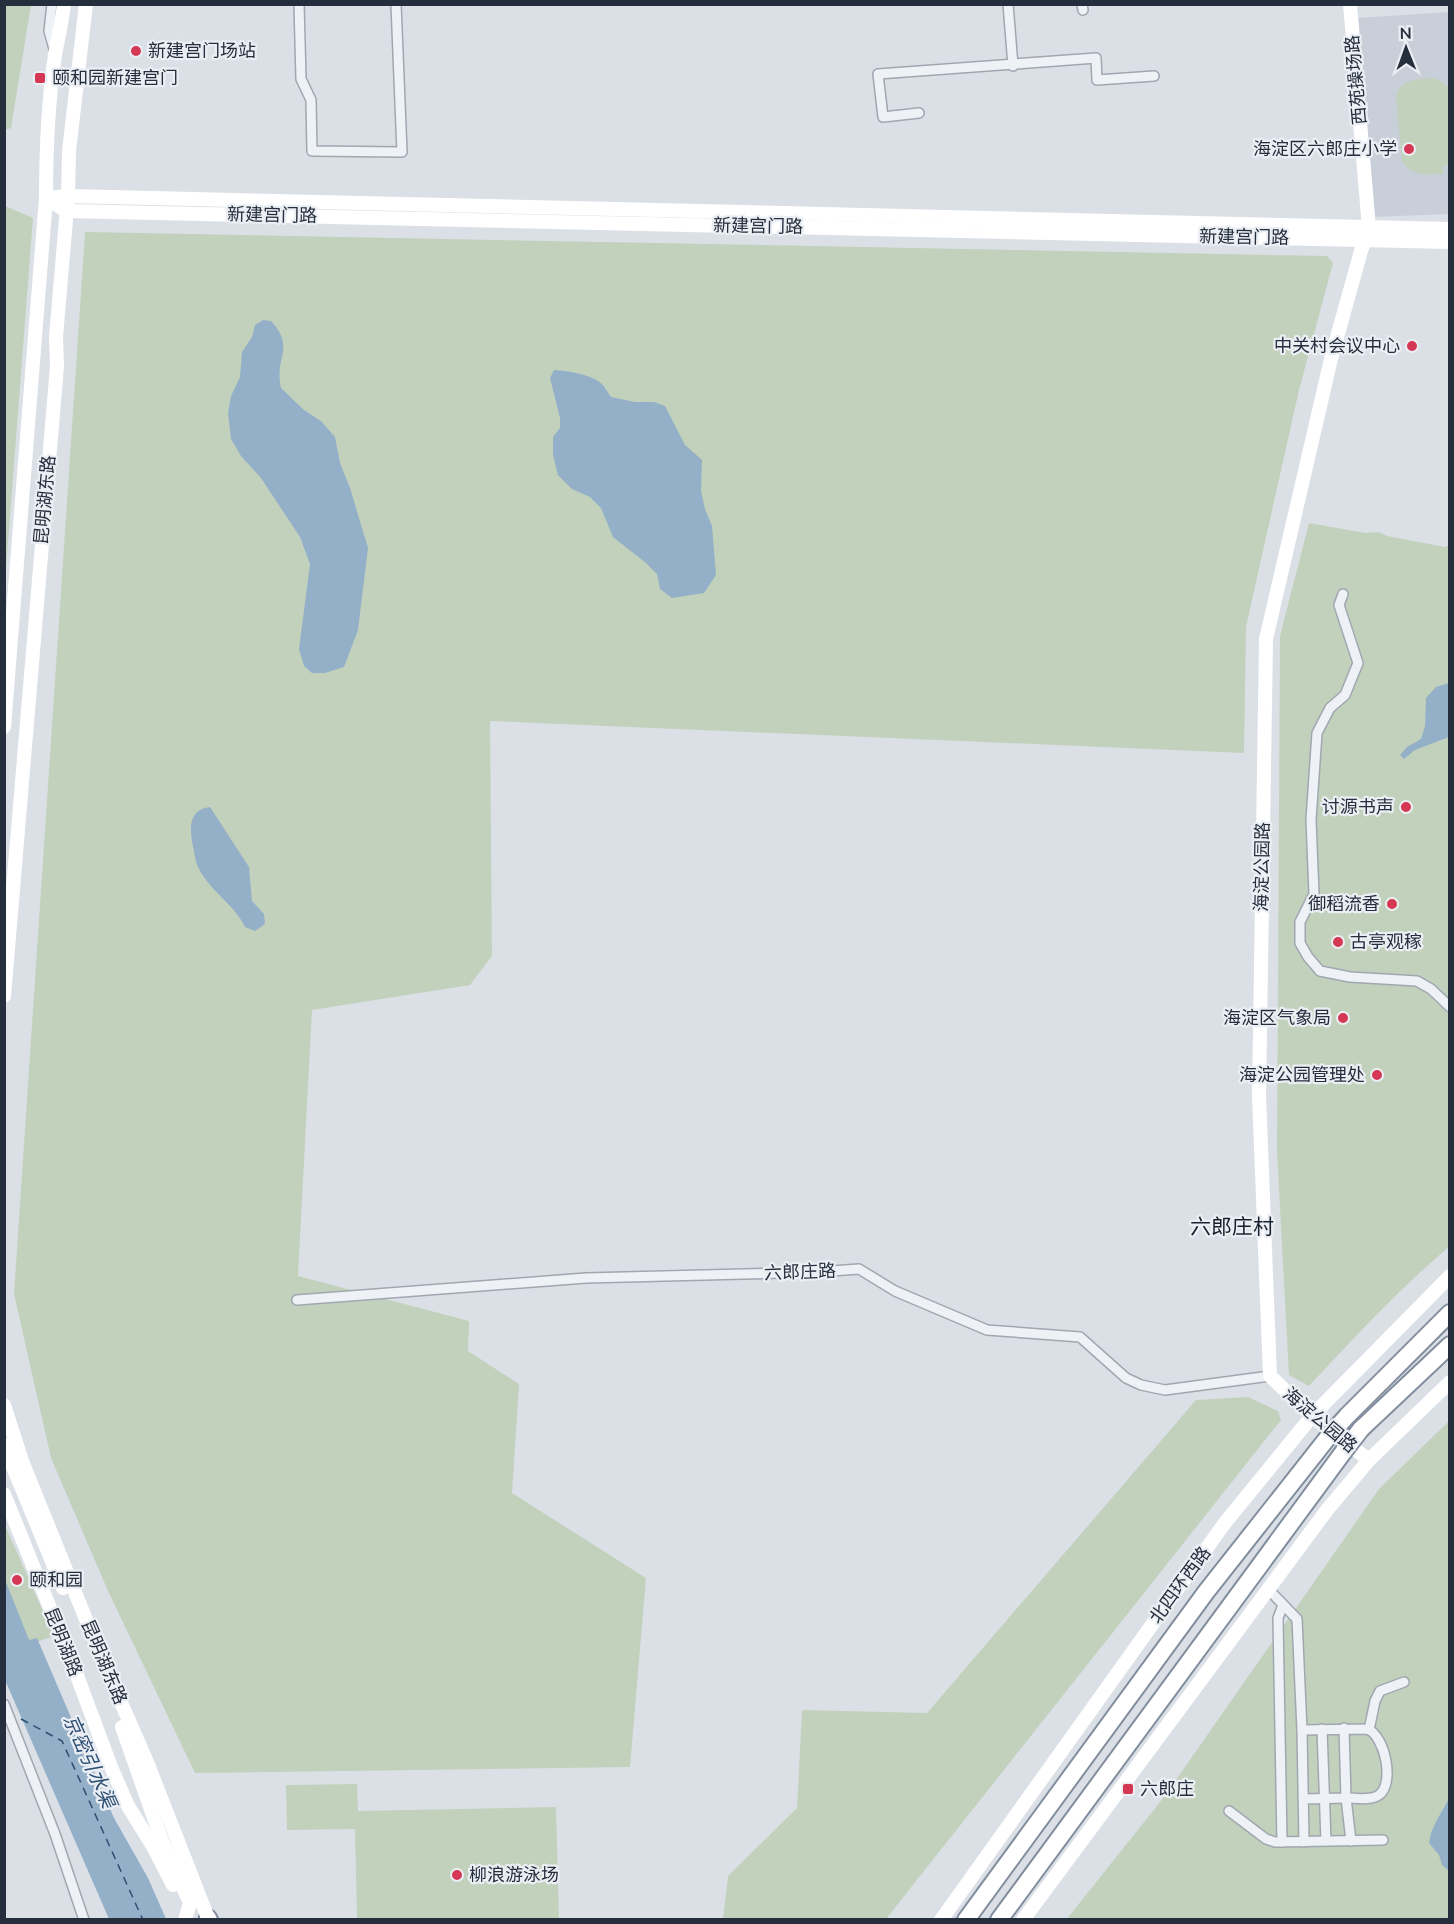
<svg xmlns="http://www.w3.org/2000/svg" width="1454" height="1924" font-family="Mulish,'Noto Sans SC',sans-serif">
	<style>
		.built { fill: #c9cfd9 }
		.green { fill: #c2d1bc }
		.water { fill: #94b0c9 }
		.lines { fill: none; stroke-linecap: round; stroke-linejoin: round }
		.stream { stroke: #94b0c9; stroke-width: 2 }
		.ferry { stroke: #2d4f73; stroke-width: 1.5; stroke-dasharray: 8 6; stroke-linecap: butt }
		.street-casing { stroke: #a1a7b1; stroke-width: 12 }
		.highway-casing { stroke: #828e9e; stroke-width: 20 }
		.street { stroke: #eef1f5; stroke-width: 9 }
		.secondary { stroke: #fff; stroke-width: 14 }
		.highway { stroke: #fff; stroke-width: 16 }
		.highway-bridge-casing { stroke: #828e9e; stroke-width: 20; stroke-linecap: butt }
		.highway-bridge { stroke: #fff; stroke-width: 16 }
		.poi-dot { fill: #d43855; stroke: #ebeff4; stroke-width: 2 }
		.labels { text-anchor: middle; stroke-width: 4.5; stroke-linejoin: round; paint-order: stroke }
		.poi-label { font-size: 18px; fill: #252e3d; stroke: #ebeff4; text-anchor: start }
		.street-label { font-size: 18px; fill: #252e3d; stroke: #ebeff4 }
		.water-label { font-size: 20px; font-style: italic; fill: #2d4f73; stroke: #ebeff4 }
		.quarter-label { font-size: 21px; fill: #17202e; stroke: #ebeff4 }
	</style>
	<rect width="100%" height="100%" fill="#dbe0e7"/>
	<path class="built" d="M 1449,12 L 1449,214 L 1373,217 L 1356,18 Z"/>
	<g class="green">
		<path d="M 4,5 L 31,5 L 11,128 L 5,130 Z"/>
		<path d="M 1435,78 L 1449,87 L 1449,165 L 1443,166 L 1443,174 C 1426,174 1412,177 1402,161 L 1396,96 C 1401,78 1419,79 1435,78 Z"/>
		<path d="M 5,206 L 33,218 L 5,582 Z"/>
		<path d="M 85,232 L 1327,256 L 1333,263 L 1299,390 L 1246,627 L 1244,753 L 490,721 L 492,956 L 470,985 L 312,1010 L 298,1276 L 469,1321 L 468,1351 L 519,1384 L 512,1493 L 646,1578 L 630,1767 L 195,1773 L 108,1591 L 51,1458 L 14,1294 Z"/>
		<path d="M 1309,523 L 1365,533 L 1379,532 L 1387,536 L 1445,547 L 1449,545 L 1450,1246 C 1399,1289 1354,1338 1309,1386 L 1289,1375 L 1277,1152 L 1280,636 Z"/>
		<path d="M 1248,1397 L 1278,1411 L 1281,1420 L 886,1919 L 723,1919 L 728,1876 L 797,1808 L 802,1710 L 927,1713 L 1196,1400 Z"/>
		<path d="M 1449,1421 L 1449,1919 L 1066,1920 L 1164,1797 L 1379,1489 Z"/>
		<path d="M 4,1523 L 54,1636 L 5,1653 L 4,1653 Z"/>
		<path d="M 357,1784 L 358,1811 L 556,1807 L 559,1919 L 357,1919 L 355,1829 L 287,1830 L 286,1785 Z"/>
	</g>
	<g class="water">
		<path d="M 263,320 L 271,321 C 296,348 274,357 281,388 L 304,410 L 321,421 L 335,437 L 340,463 L 350,488 L 368,548 L 358,630 L 344,667 L 325,673 L 312,673 L 304,666 L 299,649 L 310,564 L 300,537 L 261,478 L 241,456 L 231,439 L 228,413 L 231,396 L 240,377 L 242,352 L 252,337 L 255,325 Z"/>
		<path d="M 554,370 C 568,371 591,374 602,384 C 605,387 608,393 611,397 L 635,402 L 654,402 L 665,406 L 685,445 L 702,460 L 701,491 L 705,509 L 712,526 L 716,575 L 704,593 L 672,598 L 660,589 L 657,574 L 646,563 L 613,537 L 601,508 L 590,497 L 572,489 L 558,475 L 553,455 L 553,437 L 560,428 L 560,418 L 550,378 Z"/>
		<path d="M 1449,683 L 1449,737 L 1415,750 L 1404,759 L 1400,755 L 1407,747 L 1421,739 L 1425,726 L 1426,698 L 1436,687 Z"/>
		<path d="M 210,807 L 249,867 L 252,901 L 264,914 L 265,924 L 255,931 L 245,927 C 234,904 210,891 199,869 C 196,864 195,857 194,851 C 190,833 186,810 210,807 Z"/>
		<path d="M 4,1577 L 29,1640 L 37,1638 L 114,1818 L 148,1878 L 166,1919 L 109,1919 L 5,1680 Z"/>
		<path d="M 1449,1798 L 1449,1871 L 1442,1865 L 1439,1855 L 1429,1843 C 1431,1826 1442,1813 1449,1798 Z"/>
	</g>
	<g class="lines">
		<path class="stream" d="M 1449,748 L 1450,748"/>
		<path class="ferry" d="M 21,1719 L 62,1741 L 143,1920"/>
		<defs>
			<g id="street">
				<path d="M 52,4 L 49,31 L 54,49"/>
				<path d="M 299,4 L 301,79 L 311,100 L 312,151 L 402,152 L 396,4"/>
				<path d="M 1008,4 L 1013,66"/>
				<path d="M 1082,4 L 1083,10"/>
				<path d="M 919,113 L 883,117 L 878,74 L 1096,58 L 1097,80 L 1154,76"/>
				<path d="M 1343,594 L 1339,605 L 1358,663 L 1345,695 L 1330,708 L 1317,733 L 1311,820 L 1314,894 L 1300,922 L 1300,943 L 1308,957 L 1320,971 L 1350,977 L 1417,981 L 1431,989 L 1450,1007"/>
				<path d="M 297,1300 L 586,1278 L 818,1272 L 859,1269 L 895,1291 L 987,1330 L 1080,1337 L 1126,1378 L 1141,1385 L 1165,1390 L 1270,1376"/>
				<path d="M 1268,1589 L 1297,1619 L 1302,1730 L 1304,1842"/>
				<path d="M 4,1704 L 55,1834 L 84,1920"/>
				<path d="M 1322,1729 L 1326,1841"/>
				<path d="M 1302,1730 L 1368,1729 C 1385,1737 1395,1783 1379,1795 C 1371,1801 1355,1798 1346,1798 L 1351,1841"/>
				<path d="M 1369,1730 L 1375,1701 L 1380,1691 L 1404,1682"/>
				<path d="M 1303,1799 L 1346,1798 L 1344,1728"/>
				<path d="M 1229,1811 L 1266,1839 L 1275,1842 L 1383,1840"/>
				<path d="M 1282,1842 L 1278,1618 L 1283,1605"/>
			</g>
			<g id="highway">
				<path d="M 1347,1416 L 1450,1313"/>
				<path d="M 1361,1429 L 1450,1345"/>
				<path d="M 208,1918 L 209,1920"/>
				<path d="M 966,1920 L 1206,1592 L 1329,1436"/>
				<path d="M 999,1920 L 1344,1451"/>
			</g>
		</defs>
		<use href="#street" class="street-casing"/>
		<use href="#highway" class="highway-casing"/>
		<use href="#street" class="street"/>
		<g class="secondary">
			<path d="M 1350,4 L 1369,228 L 1361,251 L 1331,359 L 1266,639 L 1259,1096 L 1270,1376 L 1312,1416 L 1369,1460"/>
			<path d="M 46,198 L 66,211 L 1450,242"/>
			<path d="M 46,198 L 68,196 L 1450,229"/>
			<path d="M 4,727 L 46,198 C 46,150 48,102 55,55 C 58,38 62,22 64,4"/>
			<path d="M 4,996 L 57,366 L 56,337 L 68,196 L 69,151 L 86,4"/>
			<path d="M 4,1405 L 22,1461 L 102,1659 L 147,1762 L 208,1918"/>
			<path d="M 4,1445 L 63,1588"/>
			<path d="M 4,1494 L 73,1665 L 111,1767 L 128,1806 L 154,1848 L 173,1885"/>
			<path d="M 122,1727 L 161,1838 L 190,1903 L 185,1920"/>
			<path d="M 941,1920 L 1224,1524 L 1312,1416 L 1450,1276"/>
			<path d="M 1023,1920 L 1327,1510 L 1369,1460 L 1450,1382"/>
		</g>
		<use href="#highway" class="highway"/>
		<defs>
			<g id="highway-bridge">
				<path d="M 1329,1436 L 1347,1416"/>
				<path d="M 1344,1451 L 1361,1429"/>
			</g>
		</defs>
		<use href="#highway-bridge" class="highway-bridge-casing"/>
		<use href="#highway-bridge" class="highway-bridge"/>
	</g>
	<g class="poi-dot">
		<circle cx="136" cy="51" r="6"/>
		<rect x="34" y="72" width="12" height="12" rx="3"/>
		<circle cx="1409" cy="149" r="6"/>
		<circle cx="1412" cy="346" r="6"/>
		<circle cx="1406" cy="807" r="6"/>
		<circle cx="1392" cy="904" r="6"/>
		<circle cx="1338" cy="942" r="6"/>
		<circle cx="1343" cy="1018" r="6"/>
		<circle cx="1377" cy="1075" r="6"/>
		<circle cx="17" cy="1580" r="6"/>
		<rect x="1122" y="1783" width="12" height="12" rx="3"/>
		<circle cx="457" cy="1875" r="6"/>
	</g>
	<g class="labels">
		<g class="poi-label">
			<text x="148" y="57">新建宫门场站</text>
			<text x="52" y="84">颐和园新建宫门</text>
			<text x="1397" y="155" text-anchor="end">海淀区六郎庄小学</text>
			<text x="1400" y="352" text-anchor="end">中关村会议中心</text>
			<text x="1394" y="813" text-anchor="end">讨源书声</text>
			<text x="1380" y="910" text-anchor="end">御稻流香</text>
			<text x="1350" y="948">古亭观稼</text>
			<text x="1331" y="1024" text-anchor="end">海淀区气象局</text>
			<text x="1365" y="1081" text-anchor="end">海淀公园管理处</text>
			<text x="29" y="1586">颐和园</text>
			<text x="1140" y="1795">六郎庄</text>
			<text x="469" y="1881">柳浪游泳场</text>
		</g>
		<g class="street-label">
			<text transform="translate(1356 80) rotate(-95)" y="6">西苑操场路</text>
			<text transform="translate(272 215) rotate(1)" y="6">新建宫门路</text>
			<text transform="translate(758 226) rotate(1)" y="6">新建宫门路</text>
			<text transform="translate(1244 237) rotate(1)" y="6">新建宫门路</text>
			<text transform="translate(45 500) rotate(-85)" y="6">昆明湖东路</text>
			<text transform="translate(1262 867) rotate(-89)" y="6">海淀公园路</text>
			<text transform="translate(800 1272) rotate(-2)" y="6">六郎庄路</text>
			<text transform="translate(1320 1420) rotate(40)" y="6">海淀公园路</text>
			<text transform="translate(1180 1585) rotate(-54)" y="6">北四环西路</text>
			<text transform="translate(63 1642) rotate(68)" y="6">昆明湖路</text>
			<text transform="translate(104 1662) rotate(67)" y="6">昆明湖东路</text>
		</g>
		<g class="water-label">
			<text transform="translate(90 1761) rotate(66)" y="7">京密引水渠</text>
		</g>
		<g class="quarter-label">
			<text x="1232" y="1234">六郎庄村</text>
		</g>
	</g>
	<rect width="1454" height="1924" fill="none" stroke="#252e3d" stroke-width="12"/>
	<g transform="translate(1406 48) rotate(359)" stroke="#ebeff4" stroke-width="4.5" paint-order="stroke">
	<path d="M0-4.5L10 22L0 15L-10 22Z" fill="#252e3d"/>
	<text y="-9" font-size="16" font-weight="bold" text-anchor="middle" fill="#252e3d">N</text>
	</g>
</svg>
